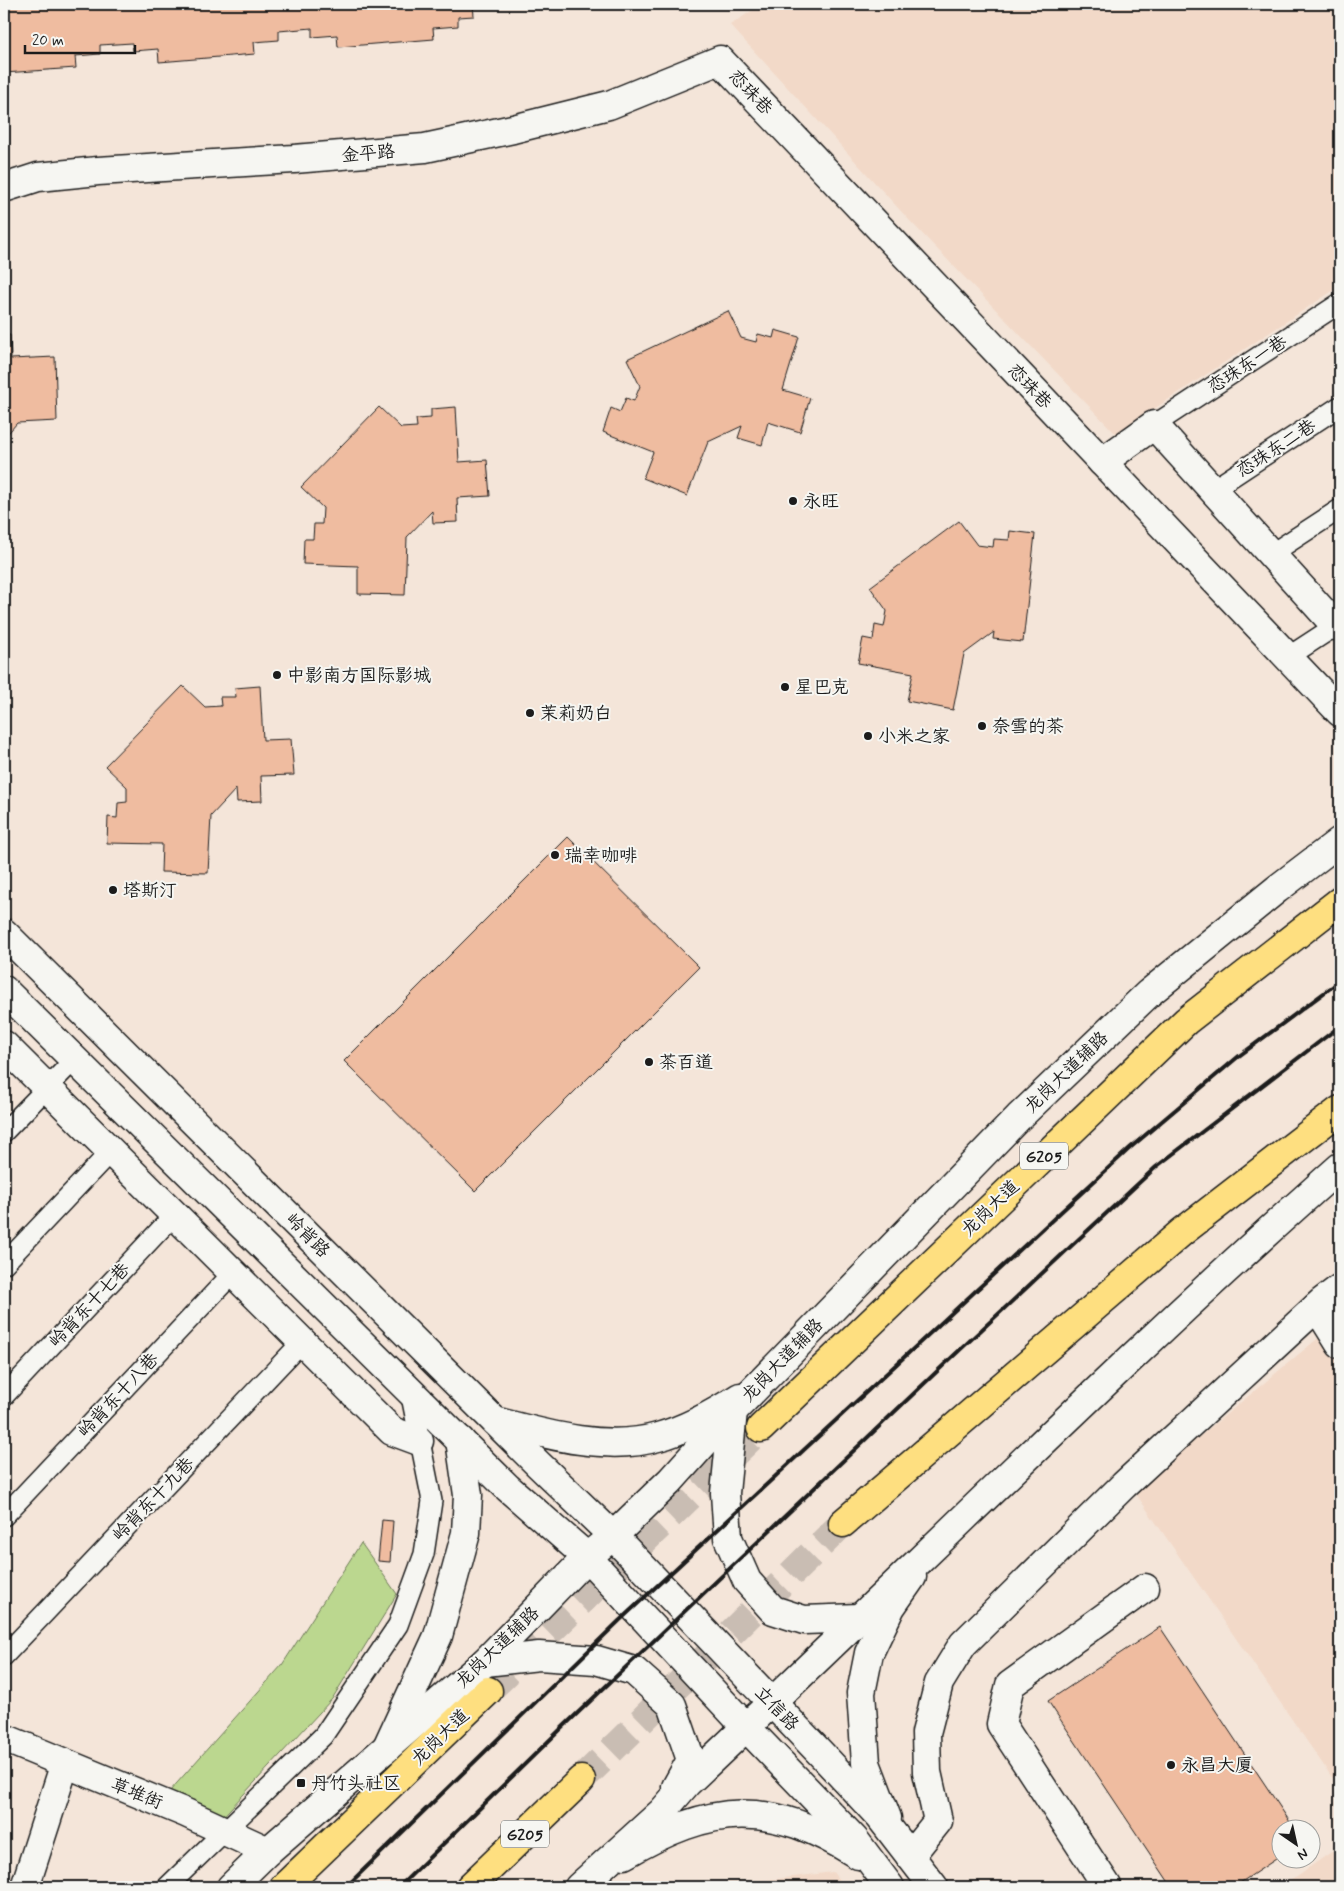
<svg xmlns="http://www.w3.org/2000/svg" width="1344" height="1891" font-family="Mynerve,'LXGW WenKai TC',sans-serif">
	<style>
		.built { fill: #f2d9c8 }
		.green { fill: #bbd78f; stroke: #6c7a56 }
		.building { fill: #efbca0; stroke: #1c1c1c }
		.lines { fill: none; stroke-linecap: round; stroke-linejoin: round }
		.trunk-tunnel { stroke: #c9bdb3; stroke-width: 28; stroke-dasharray: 28 14; stroke-linecap: butt }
		.service-casing { stroke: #1c1c1c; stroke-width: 22 }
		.minor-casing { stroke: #1c1c1c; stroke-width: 31 }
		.tertiary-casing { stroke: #1c1c1c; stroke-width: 31 }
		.secondary-casing { stroke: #1c1c1c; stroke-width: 31 }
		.trunk-casing { stroke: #1c1c1c; stroke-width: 31 }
		.service { stroke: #f6f6f2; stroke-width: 19 }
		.minor { stroke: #f6f6f2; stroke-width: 28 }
		.tertiary { stroke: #f6f6f2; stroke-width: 28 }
		.secondary { stroke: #f6f6f2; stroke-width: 28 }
		.trunk { stroke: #fedf80; stroke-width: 28 }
		.rail { stroke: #1c1c1c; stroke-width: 4 }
		.poi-dot { fill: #1c1c1c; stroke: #f6f6f2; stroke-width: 2 }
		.labels { text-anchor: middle; stroke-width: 4; stroke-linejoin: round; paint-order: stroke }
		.shield { fill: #f6f6f2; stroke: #5d5d5c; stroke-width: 1 }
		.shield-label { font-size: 16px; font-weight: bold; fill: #1c1c1c }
		.street-label { font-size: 18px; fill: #1c1c1c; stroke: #f6f6f2 }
		.poi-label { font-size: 18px; fill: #1c1c1c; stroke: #f6f6f2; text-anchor: start }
	</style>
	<rect width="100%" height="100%" fill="#f4e5d9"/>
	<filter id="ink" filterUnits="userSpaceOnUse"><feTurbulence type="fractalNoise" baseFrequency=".02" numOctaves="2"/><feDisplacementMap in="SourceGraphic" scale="10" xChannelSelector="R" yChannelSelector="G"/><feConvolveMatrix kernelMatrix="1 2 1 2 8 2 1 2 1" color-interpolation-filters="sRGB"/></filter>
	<g filter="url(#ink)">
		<g class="built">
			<path d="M 762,4 L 1340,4 L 1340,286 L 1116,434 L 910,221 L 730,25 Z"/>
			<path d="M 1340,1320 L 1340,1789 L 1134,1491 Z"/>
			<path d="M 1340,1846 L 1340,1887 L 1281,1887 Z"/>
			<path d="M 833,1872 L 844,1887 L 710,1887 Z"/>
		</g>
		<path class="green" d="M 361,1543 L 397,1594 L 332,1699 L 218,1822 L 169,1792 L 282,1665 Z"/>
		<g class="building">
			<path d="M 4,4 L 473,4 L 474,16 L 458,17 L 458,26 L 433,28 L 434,39 L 338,47 L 337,35 L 312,37 L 312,28 L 279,31 L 279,40 L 254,42 L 255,54 L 159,62 L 158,49 L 133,51 L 132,43 L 100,45 L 100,54 L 75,56 L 76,68 L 4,73 Z"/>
			<path d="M 728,311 L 741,338 L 756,342 L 758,334 L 773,338 L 775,330 L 799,337 L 783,390 L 810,398 L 800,432 L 768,422 L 762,445 L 738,438 L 742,426 L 708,442 L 687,496 L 643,478 L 653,452 L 603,432 L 611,408 L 620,412 L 626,398 L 634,401 L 640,386 L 627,359 Z"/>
			<path d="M 4,335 L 10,335 L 11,359 L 55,357 L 57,421 L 17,423 L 4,438 Z"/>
			<path d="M 379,407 L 401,428 L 417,427 L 416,419 L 431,418 L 431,409 L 456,407 L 459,462 L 487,460 L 490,496 L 457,498 L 458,522 L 433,523 L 432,511 L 407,537 L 405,595 L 358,594 L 358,566 L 303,564 L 304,539 L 313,539 L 314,524 L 322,524 L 323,508 L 301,487 Z"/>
			<path d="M 959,521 L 977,545 L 993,547 L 994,539 L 1009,540 L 1010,531 L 1035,534 L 1023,642 L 993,639 L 994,632 L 964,654 L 953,710 L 907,701 L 913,673 L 858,663 L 863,638 L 873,640 L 875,625 L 884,627 L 887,611 L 870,587 Z"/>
			<path d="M 183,686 L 205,707 L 221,706 L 220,697 L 236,697 L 235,688 L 260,686 L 263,740 L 291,739 L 294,775 L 261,776 L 262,801 L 237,802 L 236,789 L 211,816 L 208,873 L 161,872 L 162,844 L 107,843 L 108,817 L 117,818 L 118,803 L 127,802 L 127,787 L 105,766 Z"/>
			<path d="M 568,837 L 699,967 L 475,1191 L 344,1061 Z"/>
			<path d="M 382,1520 L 393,1521 L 390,1562 L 378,1561 Z"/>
			<path d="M 1160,1627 L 1294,1828 L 1282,1828 L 1282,1855 L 1234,1887 L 1172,1887 L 1048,1701 Z"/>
		</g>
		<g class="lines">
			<g class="trunk-tunnel">
				<path d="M 488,1691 L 761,1428"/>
				<path d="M 581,1780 L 843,1523"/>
			</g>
			<defs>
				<g id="service">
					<path d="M 1154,425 L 1340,303"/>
					<path d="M 1212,490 L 1340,406"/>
					<path d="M 1271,554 L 1340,509"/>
					<path d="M 1288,657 L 1340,623"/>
					<path d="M 4,1132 L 74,1060"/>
					<path d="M 4,1264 L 111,1151"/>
					<path d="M 4,1396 L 174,1215"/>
					<path d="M 4,1516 L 233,1273"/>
					<path d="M 4,1656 L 302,1342"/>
					<path d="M 167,1887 L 323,1736 L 398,1625 L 424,1554 L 432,1501 L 410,1391"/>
				</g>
				<g id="minor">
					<path d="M 4,188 L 38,177 L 98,171 L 294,159 L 425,148 L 513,129 L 609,105 L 720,60 L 1340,712"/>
					<path d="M 1102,462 L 1154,425 L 1336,626"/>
					<path d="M 4,1045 L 392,1431 L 419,1441"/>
					<path d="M 1317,1307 L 1340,1344"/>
					<path d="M 4,1738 L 186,1813 L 268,1851"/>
					<path d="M 910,1856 L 938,1821 L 927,1772 L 926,1733 L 939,1683 L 963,1644 L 1124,1485 L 1323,1301 L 1340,1288"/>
					<path d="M 25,1887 L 65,1763"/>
					<path d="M 1105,1887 L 1107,1886 L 1001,1724 L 1010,1685 L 1145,1588"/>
				</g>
				<g id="tertiary">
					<path d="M 4,933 L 538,1464 L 613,1536 L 825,1758 L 880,1817 L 934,1887"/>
					<path d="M 4,990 L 508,1488 L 587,1557 L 746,1727 L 854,1839 L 890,1887"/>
					<path d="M 495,1421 C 544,1434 607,1452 658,1437 C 687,1429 714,1414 740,1397"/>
					<path d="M 386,1749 L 438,1636 L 466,1533 L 468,1495 L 460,1440"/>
					<path d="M 887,1818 L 866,1763 L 861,1693 L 869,1653 L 891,1607 L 912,1577"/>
					<path d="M 624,1855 C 712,1803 770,1799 858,1855"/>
				</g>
				<g id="secondary">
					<path d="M 733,1411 L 725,1493 L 728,1538 L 747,1581 L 773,1610 L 804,1620 L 859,1618"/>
					<path d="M 485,1662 L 539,1656 L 596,1660 L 634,1671 L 672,1705 L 691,1760 L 676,1787"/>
					<path d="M 231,1887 L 268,1851 L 485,1662 L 587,1557 L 613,1536 L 670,1481 L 733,1411 L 1019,1117 L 1149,993 L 1277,889 L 1340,841"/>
					<path d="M 579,1887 L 662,1812 L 687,1783 C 905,1578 1116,1365 1340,1167"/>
				</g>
				<g id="trunk">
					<path d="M 761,1428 L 1186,1021 L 1340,901"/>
					<path d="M 843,1523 L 1182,1232 L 1340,1110"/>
					<path d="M 284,1887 L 488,1691"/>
					<path d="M 470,1887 L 581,1780"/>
				</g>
			</defs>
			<use href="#service" class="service-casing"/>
			<use href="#minor" class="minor-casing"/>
			<use href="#tertiary" class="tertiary-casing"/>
			<use href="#secondary" class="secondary-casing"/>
			<use href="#trunk" class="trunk-casing"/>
			<use href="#service" class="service"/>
			<use href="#minor" class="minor"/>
			<use href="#tertiary" class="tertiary"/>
			<use href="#secondary" class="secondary"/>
			<use href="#trunk" class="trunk"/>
			<g class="rail">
				<path d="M 346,1887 L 619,1621 L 1130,1148 L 1239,1056 L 1340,981"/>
				<path d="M 399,1887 L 564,1726 L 948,1361 L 1156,1167 L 1340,1026"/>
			</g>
		</g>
	</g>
	<g class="poi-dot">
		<circle cx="793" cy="501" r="5"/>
		<circle cx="277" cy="675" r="5"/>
		<circle cx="785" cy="687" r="5"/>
		<circle cx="530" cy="713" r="5"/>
		<circle cx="982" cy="726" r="5"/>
		<circle cx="868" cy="736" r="5"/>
		<circle cx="555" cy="855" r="5"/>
		<circle cx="113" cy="890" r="5"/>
		<circle cx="649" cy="1062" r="5"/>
		<circle cx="1171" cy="1765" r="5"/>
		<rect x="296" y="1778" width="10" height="10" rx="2.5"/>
	</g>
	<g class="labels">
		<g class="shield">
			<rect x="1020" y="1142.5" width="48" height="27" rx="4"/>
			<rect x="501" y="1820.5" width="48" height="27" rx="4"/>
		</g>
		<g class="shield-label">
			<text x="1044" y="1162">G205</text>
			<text x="525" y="1840">G205</text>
		</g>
		<g class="street-label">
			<text transform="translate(751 92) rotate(46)" y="6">恋珠巷</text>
			<text transform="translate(368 153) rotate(-5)" y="6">金平路</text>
			<text transform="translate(1247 364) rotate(-33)" y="6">恋珠东一巷</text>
			<text transform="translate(1030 386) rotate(46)" y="6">恋珠巷</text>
			<text transform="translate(1276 448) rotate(-33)" y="6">恋珠东二巷</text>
			<text transform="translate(1066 1072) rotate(-44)" y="6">龙岗大道辅路</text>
			<text transform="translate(990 1208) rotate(-44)" y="6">龙岗大道</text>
			<text transform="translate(308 1235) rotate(45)" y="6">岭背路</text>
			<text transform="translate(89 1305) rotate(-47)" y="6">岭背东十七巷</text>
			<text transform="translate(782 1360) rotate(-46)" y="6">龙岗大道辅路</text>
			<text transform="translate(118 1395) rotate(-47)" y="6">岭背东十八巷</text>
			<text transform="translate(153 1499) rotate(-46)" y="6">岭背东十九巷</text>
			<text transform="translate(497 1647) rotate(-44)" y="6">龙岗大道辅路</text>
			<text transform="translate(777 1708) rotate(46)" y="6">立信路</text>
			<text transform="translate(440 1737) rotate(-44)" y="6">龙岗大道</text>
			<text transform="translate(137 1793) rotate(22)" y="6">草堆街</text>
		</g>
		<g class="poi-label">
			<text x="803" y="507">永旺</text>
			<text x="287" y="681">中影南方国际影城</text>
			<text x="795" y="693">星巴克</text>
			<text x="540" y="719">茉莉奶白</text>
			<text x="992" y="732">奈雪的茶</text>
			<text x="878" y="742">小米之家</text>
			<text x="565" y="861">瑞幸咖啡</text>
			<text x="123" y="896">塔斯汀</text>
			<text x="659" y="1068">茶百道</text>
			<text x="1181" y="1771">永昌大厦</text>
			<text x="311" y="1789">丹竹头社区</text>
		</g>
	</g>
	<rect width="1344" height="1891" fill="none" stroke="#f6f6f2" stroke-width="20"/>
	<rect x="10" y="10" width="1324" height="1871" fill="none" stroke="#1c1c1c" stroke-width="2" filter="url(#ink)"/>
	<g transform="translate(1296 1844) rotate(146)"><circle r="24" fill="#f6f6f2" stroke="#9f9f9c"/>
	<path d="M0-4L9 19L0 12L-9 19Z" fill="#1c1c1c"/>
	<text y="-8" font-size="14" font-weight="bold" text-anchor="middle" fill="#1c1c1c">N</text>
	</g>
	<path d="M25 45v8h110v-8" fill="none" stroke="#1c1c1c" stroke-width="2.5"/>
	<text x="32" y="45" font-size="15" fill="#1c1c1c" stroke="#f6f6f2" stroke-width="4" paint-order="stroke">20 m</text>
</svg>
